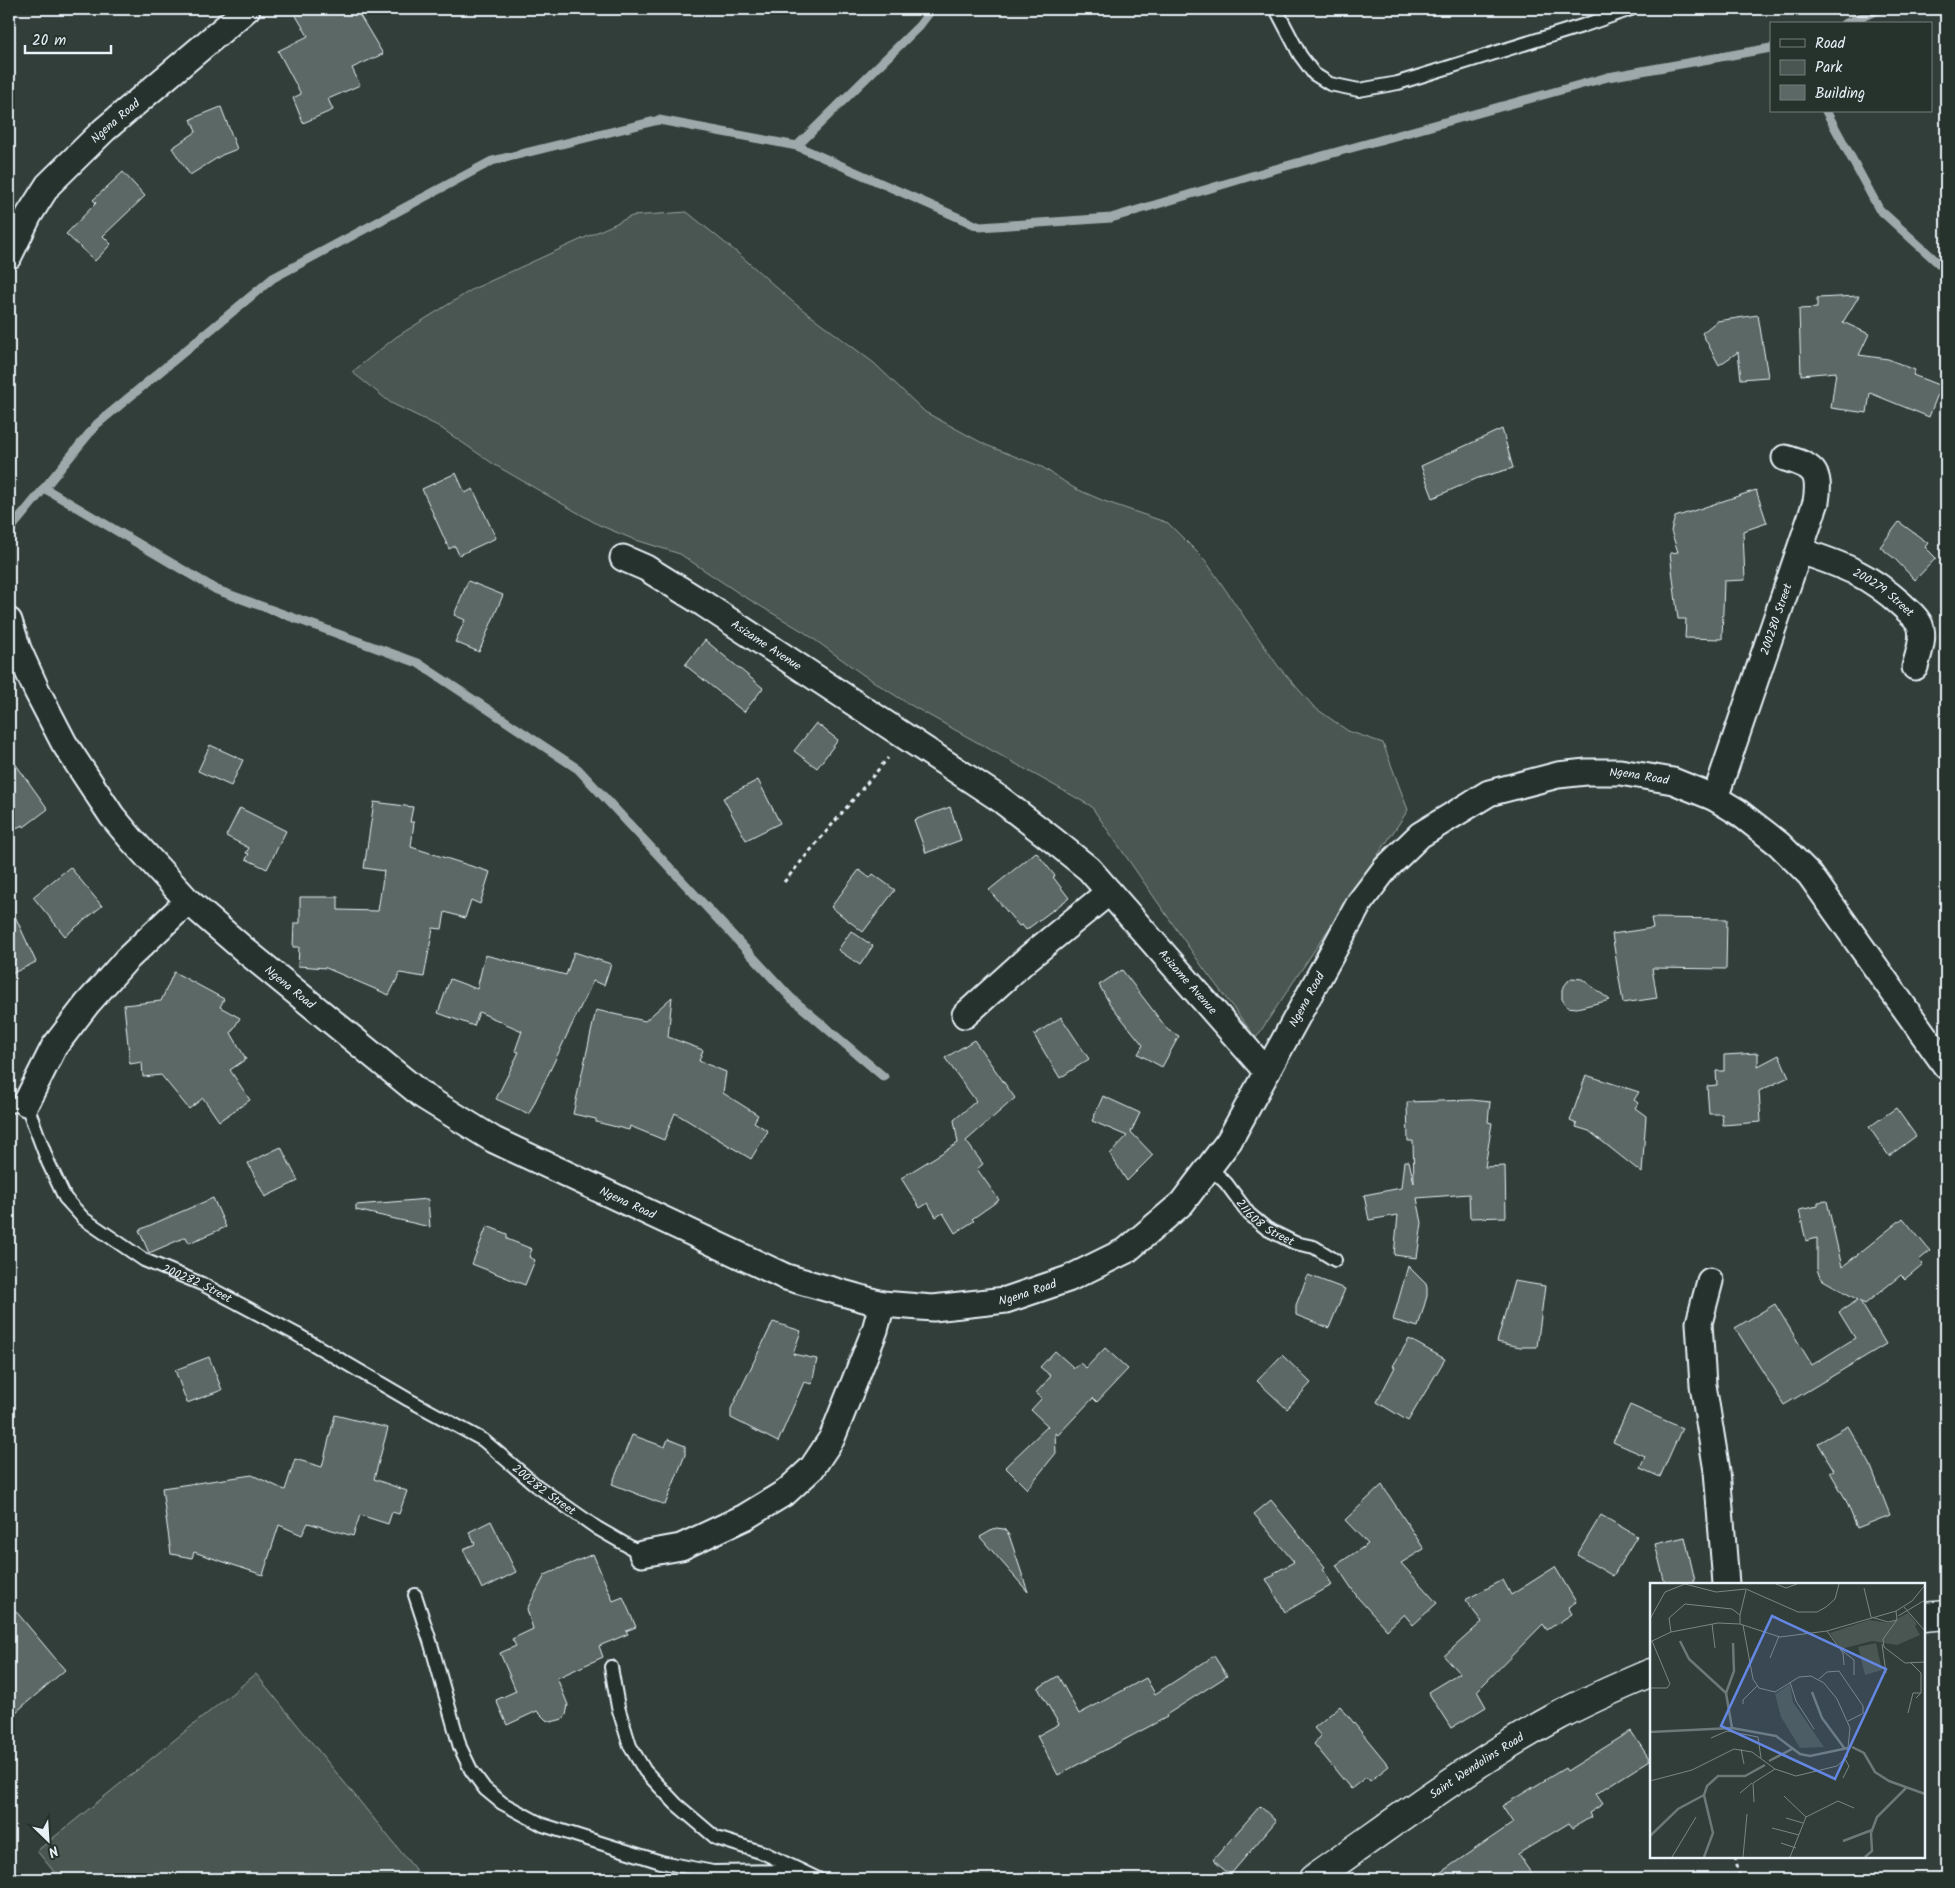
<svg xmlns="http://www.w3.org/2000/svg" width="1955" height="1888" font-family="Kalam,sans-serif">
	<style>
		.green { fill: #495651; stroke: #98a4a4 }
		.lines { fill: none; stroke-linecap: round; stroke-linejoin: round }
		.stream { stroke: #9ea9ab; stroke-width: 9 }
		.building { fill: #5c6865; stroke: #e8f1f8 }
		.lane-casing { stroke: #e8f1f8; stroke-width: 16 }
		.street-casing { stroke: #e8f1f8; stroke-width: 29 }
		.secondary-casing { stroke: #e8f1f8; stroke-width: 31 }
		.path { stroke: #e8f1f8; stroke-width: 3; stroke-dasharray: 4 4; stroke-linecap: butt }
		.lane { stroke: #26332d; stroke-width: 12 }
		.street { stroke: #26332d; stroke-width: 25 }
		.secondary { stroke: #26332d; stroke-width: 28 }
		.labels { text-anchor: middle; stroke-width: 4.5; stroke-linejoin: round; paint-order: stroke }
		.street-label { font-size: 12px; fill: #e8f1f8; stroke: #26332d }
		.inset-river { fill: none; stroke: #6d7978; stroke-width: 2.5 }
		.inset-road { fill: none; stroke: #7b8685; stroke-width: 1 }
		.view { fill: #6487e3; fill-opacity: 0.15; stroke: #6487e3; stroke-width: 2.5 }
		.inset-edge { fill: none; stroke: #e8f1f8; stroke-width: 2.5 }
	</style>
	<rect width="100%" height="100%" fill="#323e39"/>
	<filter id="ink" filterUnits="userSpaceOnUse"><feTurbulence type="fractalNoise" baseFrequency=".02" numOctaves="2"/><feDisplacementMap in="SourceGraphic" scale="10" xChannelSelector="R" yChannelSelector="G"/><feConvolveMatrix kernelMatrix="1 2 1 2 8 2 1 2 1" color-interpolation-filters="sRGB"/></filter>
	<g filter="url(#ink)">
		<g class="green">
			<path d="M 687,212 L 740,255 L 794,303 L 874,363 L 925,412 L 986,445 L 1042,467 L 1074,488 L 1104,501 L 1168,523 L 1205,560 L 1278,666 L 1314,707 L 1348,731 L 1383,743 L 1408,810 L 1256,1038 L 1204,969 L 1091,806 L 907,703 L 862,674 L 804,632 L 740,594 L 680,554 L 633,539 L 599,525 L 495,465 L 438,426 L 391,403 L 352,372 L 396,337 L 473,289 L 632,216 Z"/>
			<path d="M 256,1674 L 423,1879 L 60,1879 L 37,1851 Z"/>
		</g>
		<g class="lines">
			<g class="stream">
				<path d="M 1844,24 L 1881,9"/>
				<path d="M 1826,111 L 1879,209 L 1946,270"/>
				<path d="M 797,146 L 919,26 L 932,9"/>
				<path d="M 44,488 L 217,590 L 418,663 L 578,769 L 791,998 L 884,1077"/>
				<path d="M 9,531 L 97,424 L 273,278 L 492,161 L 659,120 L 797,146 L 980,227 L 1111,218 L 1268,171 L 1608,77 L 1771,48"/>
			</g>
		</g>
		<g class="building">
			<path d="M 292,9 L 356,9 L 383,54 L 352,68 L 360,85 L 328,99 L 333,110 L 303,123 L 293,98 L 301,94 L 278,51 L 308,36 Z"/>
			<path d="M 221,107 L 237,149 L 222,155 L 190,175 L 172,148 L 196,132 L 191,119 Z"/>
			<path d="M 123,172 L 145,196 L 103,236 L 111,244 L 95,261 L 66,234 L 96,203 L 93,200 Z"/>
			<path d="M 1859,296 L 1843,322 L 1869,334 L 1859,355 L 1888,359 L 1915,370 L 1913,375 L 1941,386 L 1929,417 L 1870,393 L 1867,413 L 1831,408 L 1836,372 L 1801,375 L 1799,309 L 1817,308 L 1817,298 Z"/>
			<path d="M 1758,315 L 1768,377 L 1741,379 L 1738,352 L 1719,365 L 1702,333 L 1717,321 Z"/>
			<path d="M 1502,429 L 1513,468 L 1478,478 L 1433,498 L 1421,466 Z"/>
			<path d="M 456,473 L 465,493 L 473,489 L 496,538 L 459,555 L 455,546 L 449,549 L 422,489 Z"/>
			<path d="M 1756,490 L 1767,523 L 1743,531 L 1745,580 L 1724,581 L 1722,639 L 1685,638 L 1686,619 L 1678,619 L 1670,553 L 1678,552 L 1671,531 L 1675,517 Z"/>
			<path d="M 1899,522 L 1928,543 L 1925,547 L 1936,558 L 1915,580 L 1895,559 L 1880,547 Z"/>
			<path d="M 468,581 L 503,595 L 479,652 L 455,642 L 465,620 L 454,615 Z"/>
			<path d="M 705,640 L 763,688 L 744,712 L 685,665 Z"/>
			<path d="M 816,723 L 838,740 L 817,768 L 794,751 Z"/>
			<path d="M 210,745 L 243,760 L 231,786 L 198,771 Z"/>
			<path d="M 9,755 L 48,809 L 24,827 L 23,825 L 9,831 Z"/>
			<path d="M 758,780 L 780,823 L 746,840 L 723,798 Z"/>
			<path d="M 374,802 L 413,807 L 410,822 L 414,822 L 411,847 L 490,872 L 480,904 L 471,900 L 465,918 L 445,912 L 442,929 L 433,928 L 424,977 L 400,973 L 389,995 L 326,968 L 298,966 L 299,947 L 293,947 L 294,923 L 300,923 L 300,897 L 338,897 L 338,910 L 378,911 L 384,871 L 364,868 Z"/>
			<path d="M 950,807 L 961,840 L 926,853 L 914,820 Z"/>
			<path d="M 240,808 L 286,831 L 267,869 L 246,859 L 249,854 L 246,853 L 249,848 L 226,836 Z"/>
			<path d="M 1036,852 L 1055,876 L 1053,877 L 1069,898 L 1026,930 L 1022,925 L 1019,926 L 989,890 Z"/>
			<path d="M 70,867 L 102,906 L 65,936 L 33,897 Z"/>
			<path d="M 859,870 L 870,878 L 873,874 L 895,890 L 863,932 L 831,907 Z"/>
			<path d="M 9,903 L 36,962 L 9,975 Z"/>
			<path d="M 1651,918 L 1727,919 L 1726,969 L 1652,968 L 1657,998 L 1623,1003 L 1612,934 L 1653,928 Z"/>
			<path d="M 851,931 L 873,946 L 860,965 L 838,950 Z"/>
			<path d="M 574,952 L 611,964 L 604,985 L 593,981 L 529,1114 L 496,1099 L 519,1052 L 515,1051 L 522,1031 L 479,1012 L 474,1026 L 438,1013 L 450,979 L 477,989 L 485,955 L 566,975 Z"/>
			<path d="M 1122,970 L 1168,1030 L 1179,1036 L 1162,1067 L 1138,1054 L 1143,1045 L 1110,1004 L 1099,985 Z"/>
			<path d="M 174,972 L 224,999 L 220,1007 L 240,1018 L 231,1033 L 246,1059 L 230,1070 L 250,1100 L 219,1121 L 203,1098 L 189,1109 L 161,1075 L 143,1077 L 142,1062 L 130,1064 L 124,1005 L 161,1001 Z"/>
			<path d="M 1572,978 L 1582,979 L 1610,1000 L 1577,1008 L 1567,1007 L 1562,999 L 1562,989 L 1568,981 Z"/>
			<path d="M 672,997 L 668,1037 L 703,1050 L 699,1061 L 726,1072 L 723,1093 L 758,1115 L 754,1122 L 768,1131 L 751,1159 L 675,1113 L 664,1140 L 630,1126 L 629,1130 L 596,1122 L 596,1119 L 573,1114 L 596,1010 L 645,1021 Z"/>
			<path d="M 1061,1017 L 1089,1059 L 1060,1078 L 1034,1035 Z"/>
			<path d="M 974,1040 L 1015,1098 L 966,1141 L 983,1164 L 977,1169 L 999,1200 L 972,1219 L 974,1221 L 955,1233 L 943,1213 L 936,1217 L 928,1203 L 920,1208 L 901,1178 L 958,1143 L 954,1120 L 976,1101 L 945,1058 Z"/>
			<path d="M 1758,1053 L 1758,1066 L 1779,1055 L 1789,1077 L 1759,1091 L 1761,1122 L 1723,1125 L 1722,1114 L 1709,1114 L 1707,1086 L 1717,1085 L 1716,1071 L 1724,1071 L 1724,1055 Z"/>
			<path d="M 1586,1075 L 1639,1092 L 1634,1100 L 1638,1103 L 1635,1108 L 1646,1116 L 1642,1173 L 1589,1131 L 1576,1127 L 1577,1124 L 1570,1121 Z"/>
			<path d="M 1103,1096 L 1140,1113 L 1131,1132 L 1153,1155 L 1127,1181 L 1110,1154 L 1127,1136 L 1092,1121 Z"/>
			<path d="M 1472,1100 L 1490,1102 L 1488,1122 L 1492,1123 L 1485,1167 L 1505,1166 L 1506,1217 L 1470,1218 L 1469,1194 L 1417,1198 L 1422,1223 L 1417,1258 L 1394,1255 L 1398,1215 L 1369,1220 L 1364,1195 L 1401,1188 L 1404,1161 L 1409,1161 L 1414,1183 L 1413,1141 L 1408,1141 L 1407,1102 Z"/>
			<path d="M 1896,1108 L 1916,1136 L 1889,1156 L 1869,1127 Z"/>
			<path d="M 281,1147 L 298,1181 L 265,1197 L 248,1163 Z"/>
			<path d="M 213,1198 L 226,1227 L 189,1243 L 186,1237 L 149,1253 L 139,1230 Z"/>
			<path d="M 428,1199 L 430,1227 L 356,1210 L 356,1205 Z"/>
			<path d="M 1827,1201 L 1842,1267 L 1903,1218 L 1930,1251 L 1919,1260 L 1923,1264 L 1905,1279 L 1901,1275 L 1865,1304 L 1860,1301 L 1886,1344 L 1784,1405 L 1735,1328 L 1775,1304 L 1812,1365 L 1855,1338 L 1839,1312 L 1858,1300 L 1823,1280 L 1819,1275 L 1817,1269 L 1817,1238 L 1806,1241 L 1799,1210 L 1818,1206 L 1818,1202 Z"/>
			<path d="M 487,1226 L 507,1234 L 507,1239 L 532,1249 L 529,1257 L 535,1260 L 525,1285 L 472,1264 Z"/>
			<path d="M 1408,1266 L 1426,1284 L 1427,1288 L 1427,1296 L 1418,1327 L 1393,1320 Z"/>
			<path d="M 1308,1275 L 1345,1289 L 1329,1328 L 1296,1315 L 1296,1305 Z"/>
			<path d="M 1514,1281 L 1545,1286 L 1537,1347 L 1520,1347 L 1497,1342 Z"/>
			<path d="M 773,1322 L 801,1331 L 793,1354 L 817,1359 L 812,1384 L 804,1382 L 778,1442 L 731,1418 L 731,1409 Z"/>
			<path d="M 1409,1339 L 1445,1359 L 1408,1421 L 1377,1402 L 1395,1367 L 1393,1366 Z"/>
			<path d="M 1105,1348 L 1128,1369 L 1097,1402 L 1093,1398 L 1058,1435 L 1055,1433 L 1056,1453 L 1027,1489 L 1005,1467 L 1048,1426 L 1031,1410 L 1042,1398 L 1036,1393 L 1051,1376 L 1040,1367 L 1055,1351 L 1074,1368 L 1080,1363 L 1086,1368 Z"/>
			<path d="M 1282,1355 L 1311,1383 L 1287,1409 L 1257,1381 Z"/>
			<path d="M 209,1357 L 222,1390 L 187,1403 L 175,1370 Z"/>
			<path d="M 1630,1405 L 1682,1428 L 1660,1477 L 1640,1468 L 1645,1456 L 1613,1442 Z"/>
			<path d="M 335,1415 L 388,1428 L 374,1479 L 407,1491 L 399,1514 L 392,1512 L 388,1524 L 360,1515 L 353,1536 L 308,1523 L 302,1535 L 279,1525 L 263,1575 L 194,1552 L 192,1558 L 171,1554 L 162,1488 L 252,1475 L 285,1490 L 295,1459 L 322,1467 Z"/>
			<path d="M 1848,1426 L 1870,1464 L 1890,1515 L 1857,1528 L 1845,1498 L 1830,1472 L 1834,1470 L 1818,1443 Z"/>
			<path d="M 632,1435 L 665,1447 L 668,1439 L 685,1446 L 685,1455 L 665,1505 L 612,1484 Z"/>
			<path d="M 1382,1485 L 1424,1549 L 1401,1563 L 1437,1603 L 1413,1625 L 1404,1614 L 1387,1630 L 1358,1598 L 1336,1565 L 1368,1544 L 1345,1520 Z"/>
			<path d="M 1271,1500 L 1325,1567 L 1323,1569 L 1332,1585 L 1285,1612 L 1266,1579 L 1275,1575 L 1274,1573 L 1294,1562 L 1254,1514 Z"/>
			<path d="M 1601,1515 L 1637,1536 L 1613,1576 L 1577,1555 Z"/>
			<path d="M 491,1521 L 516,1572 L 482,1589 L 463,1549 L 475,1544 L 469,1532 Z"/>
			<path d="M 996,1528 L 1004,1529 L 1009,1535 L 1028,1592 L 980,1537 Z"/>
			<path d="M 1685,1537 L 1695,1581 L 1684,1584 L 1665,1584 L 1655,1544 Z"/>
			<path d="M 593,1554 L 613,1601 L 623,1597 L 636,1627 L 626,1631 L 628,1634 L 599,1646 L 603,1657 L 557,1678 L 568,1705 L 566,1715 L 563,1719 L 551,1722 L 546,1720 L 537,1711 L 507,1725 L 496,1700 L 516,1691 L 500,1653 L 516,1646 L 512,1639 L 533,1629 L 527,1609 L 545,1575 Z"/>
			<path d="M 1555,1567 L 1576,1602 L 1568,1607 L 1572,1614 L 1547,1630 L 1543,1624 L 1477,1691 L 1486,1707 L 1451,1728 L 1428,1692 L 1459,1673 L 1444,1656 L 1482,1622 L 1465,1600 L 1503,1580 L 1511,1595 Z"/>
			<path d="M 9,1603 L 65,1670 L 9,1718 Z"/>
			<path d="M 1214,1656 L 1227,1676 L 1166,1715 L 1167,1717 L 1058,1775 L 1037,1736 L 1059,1724 L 1038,1688 L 1058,1676 L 1079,1714 L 1146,1678 L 1155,1694 Z"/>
			<path d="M 1340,1706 L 1389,1766 L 1370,1781 L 1366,1777 L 1351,1789 L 1314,1744 L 1321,1736 L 1314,1728 Z"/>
			<path d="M 1631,1731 L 1650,1760 L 1596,1794 L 1603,1804 L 1589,1813 L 1591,1817 L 1573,1828 L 1569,1823 L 1518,1854 L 1535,1879 L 1431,1879 L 1513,1823 L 1502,1806 L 1565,1768 L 1567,1771 Z"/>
			<path d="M 1260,1806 L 1276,1821 L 1230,1875 L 1213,1860 Z"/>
		</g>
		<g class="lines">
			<defs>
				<g id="lane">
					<path d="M 1276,9 L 1300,55 L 1314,74 L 1330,84 L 1359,90 L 1398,83 L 1582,26 L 1631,9"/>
					<path id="s1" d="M 9,1106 L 26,1103 L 48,1162 L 65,1198 L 84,1219 L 144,1260 L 202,1284 L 296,1334 L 409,1400 L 483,1440 L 537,1486 L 597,1528 L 642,1554"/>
					<path id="s2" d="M 1209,1167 L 1226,1183 L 1249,1214 L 1267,1229 L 1295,1243 L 1314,1247 L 1335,1260"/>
					<path d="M 415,1595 L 431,1644 L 460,1747 L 471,1770 L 485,1789 L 502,1803 L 543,1825 L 661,1862 L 713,1872 L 801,1871"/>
					<path d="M 611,1667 L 618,1707 L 630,1746 L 645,1771 L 676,1804 L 716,1838 L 764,1853 L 818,1879"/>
				</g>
				<g id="street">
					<path id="s3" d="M 9,256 L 29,215 L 48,185 L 104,130 L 247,9"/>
					<path id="s4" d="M 1800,551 C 1843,565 1868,574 1902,605 C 1908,611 1917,617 1920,625 C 1925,638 1918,655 1915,667"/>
					<path id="s5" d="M 623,558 L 646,568 L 704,604 L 1000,799 L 1053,840 L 1089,869 L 1267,1072"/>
					<path id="s6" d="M 9,621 L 18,649 L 37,691 L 64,743 L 112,816 L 132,840 L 188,901 L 247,952 L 423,1096 L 494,1140 L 786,1277 L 882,1304 L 933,1308 L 1006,1300 L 1068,1279 L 1127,1250 L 1182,1203 L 1229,1141 L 1360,902 L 1385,869 L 1420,835 L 1489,793 L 1558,775 L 1586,772 L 1620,772 L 1673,781 L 1715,798 L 1738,812 L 1779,844 L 1810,875 L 1946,1066"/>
					<path id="s7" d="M 1715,798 L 1816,502 C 1821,471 1813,466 1785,458"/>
					<path d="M 965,1015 L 1028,958 L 1109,892"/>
					<path d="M 26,1103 L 54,1047 L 87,1004 L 126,960 L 188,901"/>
					<path d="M 1710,1281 L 1699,1323 L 1703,1385 L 1717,1471 L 1726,1584"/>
					<path d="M 642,1554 L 681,1547 L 745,1517 L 786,1492 L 812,1468 L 832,1438 L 875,1330 L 882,1304"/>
				</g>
				<g id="secondary">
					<path d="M 1924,1617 L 1946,1615"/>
					<path id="s8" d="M 1313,1879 C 1392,1824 1473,1762 1558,1716 C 1588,1700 1620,1686 1651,1673"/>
				</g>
			</defs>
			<use href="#lane" class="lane-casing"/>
			<use href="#street" class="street-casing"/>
			<use href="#secondary" class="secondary-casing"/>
			<g class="path">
				<path d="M 784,882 L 888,758"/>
				<path d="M 1735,1857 L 1740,1879"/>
			</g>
			<use href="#lane" class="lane"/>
			<use href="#street" class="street"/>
			<use href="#secondary" class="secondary"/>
		</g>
	</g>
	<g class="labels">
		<g class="street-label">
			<text dy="4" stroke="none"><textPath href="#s3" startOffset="174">Ngena Road</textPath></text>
			<text dy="4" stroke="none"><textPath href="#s4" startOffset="94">200279 Street</textPath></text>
			<text dy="4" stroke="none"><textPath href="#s7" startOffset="189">200280 Street</textPath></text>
			<text dy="4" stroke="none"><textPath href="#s5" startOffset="168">Asizame Avenue</textPath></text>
			<text dy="4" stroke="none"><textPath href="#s6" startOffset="2149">Ngena Road</textPath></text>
			<text dy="4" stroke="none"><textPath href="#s5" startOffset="711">Asizame Avenue</textPath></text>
			<text dy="4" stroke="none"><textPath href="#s6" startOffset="469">Ngena Road</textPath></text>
			<text dy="4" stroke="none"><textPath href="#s6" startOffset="1714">Ngena Road</textPath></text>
			<text dy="4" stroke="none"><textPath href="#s6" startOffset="872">Ngena Road</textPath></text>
			<text dy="4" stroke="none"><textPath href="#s2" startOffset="80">211608 Street</textPath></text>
			<text dy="4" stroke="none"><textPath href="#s1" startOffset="279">200282 Street</textPath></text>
			<text dy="4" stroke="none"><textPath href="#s6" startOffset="1294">Ngena Road</textPath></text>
			<text dy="4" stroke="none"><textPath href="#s1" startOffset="684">200282 Street</textPath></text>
			<text dy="4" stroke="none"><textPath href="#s8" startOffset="199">Saint Wendolins Road</textPath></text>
		</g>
	</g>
	<g transform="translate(1650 1583)">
		<rect width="275" height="275" fill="#323e39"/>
		<path d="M 258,30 L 267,41 L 265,43 L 270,52 L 247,62 L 222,58 L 191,66 L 180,50 L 219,37 L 239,40 ZM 226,60 L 232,87 L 215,92 L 208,64 ZM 140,101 L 143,119 L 174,164 L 150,165 L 131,134 L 125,111 Z" fill="#495651"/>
		<path class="inset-river" d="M 30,58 L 39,76 L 76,110 L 82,145M 162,109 L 172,135 L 195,166M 76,110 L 84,88 L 83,60M 0,149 L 82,145 L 126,153 L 150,171 L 160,173 L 198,165M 202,164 L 214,170 L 225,189 L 239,198 L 275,211M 119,178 L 142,166M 0,253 L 28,226 L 54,212M 193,258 L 222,247M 54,274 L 63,250 L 54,212 L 57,203 L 68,193 L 95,193 L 115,182M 215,274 L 222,268 L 221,250 L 227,234 L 257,204"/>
		<path class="inset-road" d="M 126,1 L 136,5 L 147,1M 214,5 L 221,34 L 238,39 L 247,37M 254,24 L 275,48M 246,28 L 247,37 L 233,56 L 234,64 L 255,80 L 275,79M 90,32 L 96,7M 248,33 L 275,17M 0,36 L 15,9 L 35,1 L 66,9 L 96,6 L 148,29 L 167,29 L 176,24 L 185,16 L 189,1M 62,41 L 65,65M 177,48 L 193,70 L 194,82M 21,49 L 19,35 L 35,21 L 82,26 L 90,32 L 90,41M 0,59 L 21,49 L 68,40 L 90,41 L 130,54 L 177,48 L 246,28 L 262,18 L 275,2M 232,61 L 236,90M 190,66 L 204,77 L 204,92M 120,75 L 129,53M 261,80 L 271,90 L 271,110 L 266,115M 169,96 L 177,89 L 189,88 L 213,123 L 213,131M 140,99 L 146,118 L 164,146M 0,105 L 17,105 L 20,101 L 2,58M 93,121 L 93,117 L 107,103M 258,130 L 263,110 L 271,110M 198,138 L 212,131M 61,155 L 77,148 L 108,154 L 111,175M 91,166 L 94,181M 193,195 L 199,183 L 195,176M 0,198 L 42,187 L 84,166 L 102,169 L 125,186 L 146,193 L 187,183 L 197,174 L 200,145 L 187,116 L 174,100 L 161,93 L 149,94 L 125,109 L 109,105 L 103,96 L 93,42M 90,210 L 102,200M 134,213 L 156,234M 104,219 L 103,200 L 125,186M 136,235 L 153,240M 122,245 L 149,252M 131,260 L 146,265M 22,274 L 46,234M 93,274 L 97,231M 140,274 L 156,234 L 188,218 L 204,225"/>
		<path class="view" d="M 122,33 L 236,86 L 185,196 L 71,143 Z"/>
		<rect width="275" height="275" class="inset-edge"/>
	</g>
	<rect width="1955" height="1888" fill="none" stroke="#26332d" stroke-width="30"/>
	<rect x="15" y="15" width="1925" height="1858" fill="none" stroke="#e8f1f8" stroke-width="2" filter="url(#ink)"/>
	<rect x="1770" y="22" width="162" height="90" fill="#26332d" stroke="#747f7e"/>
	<rect x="1780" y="39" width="25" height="8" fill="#26332d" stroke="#747f7e"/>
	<text x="1815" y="48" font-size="15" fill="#e8f1f8">Road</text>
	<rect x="1780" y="60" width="25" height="15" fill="#495651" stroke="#747f7e"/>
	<text x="1815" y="72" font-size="15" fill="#e8f1f8">Park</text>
	<rect x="1780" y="85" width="25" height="15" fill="#5c6865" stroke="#747f7e"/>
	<text x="1815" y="98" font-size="15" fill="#e8f1f8">Building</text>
	<g transform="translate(48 1840) rotate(155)" stroke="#26332d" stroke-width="4" paint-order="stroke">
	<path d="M0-4L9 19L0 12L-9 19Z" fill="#e8f1f8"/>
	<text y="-8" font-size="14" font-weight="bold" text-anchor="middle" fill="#e8f1f8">N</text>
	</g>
	<path d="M25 45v8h86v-8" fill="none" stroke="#e8f1f8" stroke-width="2.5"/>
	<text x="32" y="45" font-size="15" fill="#e8f1f8" stroke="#26332d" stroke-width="4" paint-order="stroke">20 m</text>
</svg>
